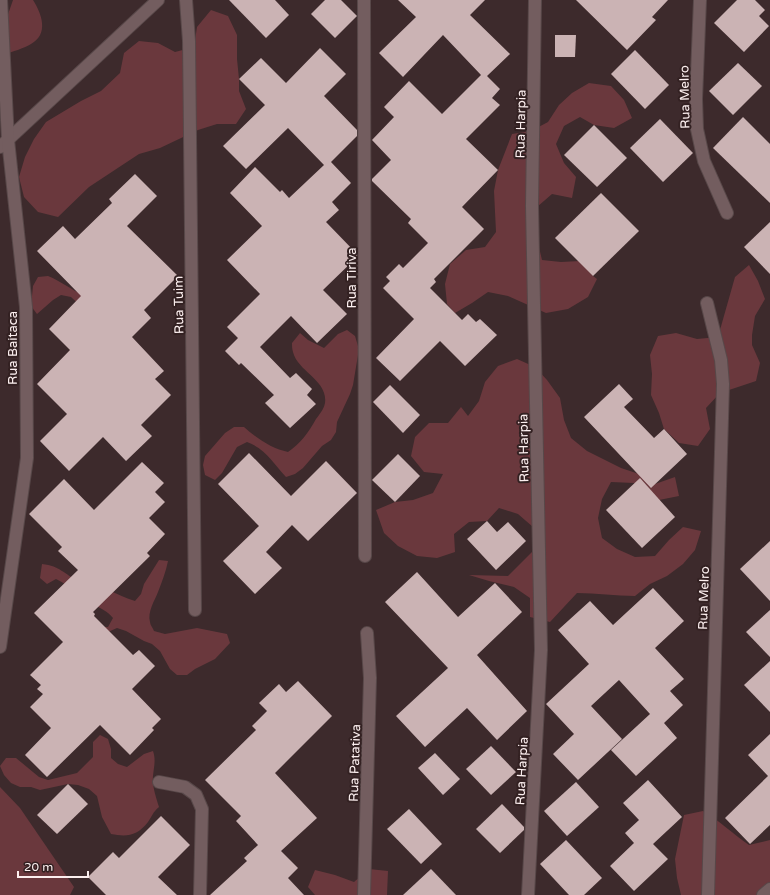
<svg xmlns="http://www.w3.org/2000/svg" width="770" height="895" font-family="'Varela Round',sans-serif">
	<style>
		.green { fill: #6a383d }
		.building { fill: #cbb3b4 }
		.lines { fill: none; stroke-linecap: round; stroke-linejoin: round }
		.minor-casing { stroke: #584849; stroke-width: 14 }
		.minor { stroke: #735d5f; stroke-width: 12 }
		.labels { text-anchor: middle; stroke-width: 4; stroke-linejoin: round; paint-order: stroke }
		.street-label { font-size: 13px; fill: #fcefef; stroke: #332122 }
	</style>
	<rect width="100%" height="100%" fill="#3d2a2c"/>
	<g class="green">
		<path d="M 13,0 L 33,0 C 42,14 49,34 31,44 C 23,49 13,51 4,55 L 5,23 Z"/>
		<path d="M 211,10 L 228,16 L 237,35 L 237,59 L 239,79 L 239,91 L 246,109 L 236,124 L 217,124 L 198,130 L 160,148 L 139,154 L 89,187 L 58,217 L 38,212 L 24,197 L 19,177 L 25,157 L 34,139 L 46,122 L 81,101 L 101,91 L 120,73 L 124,53 L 139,41 L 158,43 L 175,52 L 194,47 L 197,27 Z"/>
		<path d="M 589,83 L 611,86 L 624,100 L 632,118 L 614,128 L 594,125 L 580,117 L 564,126 L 556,144 L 564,163 L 576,177 L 572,198 L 552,194 L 537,207 L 538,243 L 542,260 L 561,262 L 580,261 L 593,276 L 597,279 L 588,297 L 568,309 L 546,313 L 508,296 L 488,292 L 472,303 L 455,313 L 447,304 L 445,284 L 450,264 L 466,250 L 485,247 L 496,232 L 494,191 L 498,170 L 512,134 L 531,131 L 548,122 L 559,105 L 572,93 Z"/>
		<path d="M 749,265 L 758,281 L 765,299 L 755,316 L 752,335 L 752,345 L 760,363 L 756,381 L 720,393 L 706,408 L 710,429 L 698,446 L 679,443 L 664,429 L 659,413 L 651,395 L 652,374 L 650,355 L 658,336 L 676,333 L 697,339 L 718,337 L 735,277 Z"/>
		<path d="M 48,276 C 61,281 71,290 84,295 L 83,308 L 71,297 L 61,295 L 53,300 L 37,314 L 31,306 L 33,286 L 38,277 Z"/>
		<path d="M 347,330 L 355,336 L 358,346 L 358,355 L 353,385 L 350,394 L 337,422 L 336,432 L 331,440 L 322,446 L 303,468 L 295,474 L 286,477 C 273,463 266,449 247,442 L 237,447 L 222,473 L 215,480 L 205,475 L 203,465 L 205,456 L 225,433 L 234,427 L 244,427 C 256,438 272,449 288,452 C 300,444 309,432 316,419 C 319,415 324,409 325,403 C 328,380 298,372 293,352 C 292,349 292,346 292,343 L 300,333 L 308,340 L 324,348 L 338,334 Z"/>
		<path d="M 517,359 L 535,367 L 547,380 L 560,398 L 564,420 L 571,438 L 587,451 L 621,468 L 639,474 L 655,484 L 675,477 L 679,496 L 659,500 L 651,496 L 634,483 L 611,482 L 602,499 L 598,518 L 602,538 L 617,549 L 635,557 L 655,556 L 669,540 L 683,527 L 701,531 L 695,550 L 683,564 L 667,576 L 650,584 L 635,596 C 616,596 596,593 577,593 L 550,622 L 530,617 L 530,598 L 514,587 L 489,581 L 469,575 L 508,576 L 537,547 L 533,527 L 518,514 L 499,508 L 487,521 L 469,522 L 454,534 L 455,552 L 437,558 L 417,556 L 398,546 L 384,533 L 376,510 L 395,502 L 413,500 L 433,493 L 443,474 L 424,472 L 411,456 L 415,437 L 429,423 L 448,423 L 461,407 L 468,416 L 479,401 L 485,382 L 498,366 Z"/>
		<path d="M 159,560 L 168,561 C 166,571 162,582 158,592 C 155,600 147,612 150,622 C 150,625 153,628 154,631 L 165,634 L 197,628 L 227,634 L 230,643 L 215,659 L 195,669 L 187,675 L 177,675 L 170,669 L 160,651 L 152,644 L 144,641 L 126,631 L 117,628 L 108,632 L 98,627 L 108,627 L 113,618 C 106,610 103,610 95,605 C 82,596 70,586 56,579 L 47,584 L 40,578 L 42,564 C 61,566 63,574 79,581 C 87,585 97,586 106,589 C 116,593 125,598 135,601 L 141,594 L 144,584 Z"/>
		<path d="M 100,735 L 108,739 L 111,749 L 111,758 L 118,764 L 127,767 L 144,754 L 153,751 C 156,760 154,766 153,776 C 152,786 156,797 159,807 C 152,813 153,815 148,822 C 137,836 127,837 111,834 L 102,817 L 97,796 L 89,789 L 78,785 L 68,784 L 40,790 L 31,787 L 20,787 L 11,783 L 4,775 L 0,766 L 6,758 L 16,758 L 39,777 L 48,780 L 77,773 L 93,757 L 93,742 Z"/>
		<path d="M 0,787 L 20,808 L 74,887 L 70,895 L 0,895 Z"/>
		<path d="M 703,811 C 720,821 733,834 749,845 L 770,840 L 770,895 L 681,895 L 677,878 L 675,859 L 684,815 Z"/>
		<path d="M 369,869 L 388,871 L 387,895 L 315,895 L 308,887 L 315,870 L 335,875 L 354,882 Z"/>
	</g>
	<g class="building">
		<path d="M 229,0 L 275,0 L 289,15 L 266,38 Z"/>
		<path d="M 325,0 L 341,0 L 357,16 L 335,38 L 311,14 Z"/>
		<path d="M 398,0 L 485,0 L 470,15 L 510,54 L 487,76 L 500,89 L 492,98 L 500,105 L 466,139 L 498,170 L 462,207 L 484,229 L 434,279 L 436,282 L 430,288 L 462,320 L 468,314 L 476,322 L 480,319 L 497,335 L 465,366 L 440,341 L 400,381 L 376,358 L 414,319 L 383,288 L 390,281 L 386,277 L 399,264 L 403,268 L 428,243 L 408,223 L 411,219 L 372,181 L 372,179 L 391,160 L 372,140 L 394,117 L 384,107 L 409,81 L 442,114 L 481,75 L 443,35 L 403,77 L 379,53 L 416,17 Z"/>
		<path d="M 576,0 L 668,0 L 652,17 L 656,20 L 627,50 Z"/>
		<path d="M 737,0 L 755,0 L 765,10 L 759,16 L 769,26 L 744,52 L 714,23 Z"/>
		<path d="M 555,35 L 576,35 L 575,57 L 555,57 Z"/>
		<path d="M 320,48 L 346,74 L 324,96 L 357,130 L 357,136 L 331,162 L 351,183 L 332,202 L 339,210 L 326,222 L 357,254 L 357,257 L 323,290 L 347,314 L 317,343 L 291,316 L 260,347 L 290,378 L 296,373 L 312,389 L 307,395 L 316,404 L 290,428 L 265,403 L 274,395 L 241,363 L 239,365 L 225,351 L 238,338 L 227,327 L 260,294 L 227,260 L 262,226 L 230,193 L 255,167 L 280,192 L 282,190 L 289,198 L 324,165 L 288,128 L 246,169 L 223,146 L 265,105 L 239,79 L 261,58 L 286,83 Z"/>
		<path d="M 635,50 L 669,85 L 645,109 L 611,74 Z"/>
		<path d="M 738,63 L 762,86 L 733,115 L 709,91 Z"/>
		<path d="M 743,117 L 770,144 L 770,203 L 713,148 Z"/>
		<path d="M 660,119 L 693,153 L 663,182 L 630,148 Z"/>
		<path d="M 594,125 L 627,158 L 597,187 L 564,155 Z"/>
		<path d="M 135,174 L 157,196 L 127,226 L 178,276 L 144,310 L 151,318 L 132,337 L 164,371 L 155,379 L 171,395 L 141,425 L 152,436 L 126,461 L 103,437 L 69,471 L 40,441 L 67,414 L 37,384 L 70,350 L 49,329 L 81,296 L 37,251 L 63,226 L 75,239 L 112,203 L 109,199 Z"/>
		<path d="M 601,193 L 639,231 L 593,276 L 555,238 Z"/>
		<path d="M 770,222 L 770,274 L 744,247 Z"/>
		<path d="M 619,384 L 633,399 L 624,407 L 654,438 L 664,429 L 687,454 L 651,488 L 584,417 Z"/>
		<path d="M 390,385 L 420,415 L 403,433 L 373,402 Z"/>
		<path d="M 249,453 L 291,496 L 326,461 L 357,493 L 308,541 L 292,525 L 266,552 L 282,568 L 255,594 L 223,561 L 259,526 L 218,484 Z"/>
		<path d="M 398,454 L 420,476 L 395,502 L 372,480 Z"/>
		<path d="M 142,462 L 164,483 L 155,492 L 165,502 L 149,518 L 165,534 L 147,553 L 150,556 L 93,612 L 95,614 L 94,616 L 133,655 L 139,650 L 155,666 L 132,689 L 161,719 L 152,728 L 154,730 L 130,755 L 100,725 L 47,777 L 25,755 L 51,728 L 30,707 L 43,694 L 37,689 L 41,685 L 30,675 L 63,642 L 34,613 L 78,570 L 58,551 L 62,547 L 29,514 L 64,479 L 94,510 Z"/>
		<path d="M 640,478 L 675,517 L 642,548 L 606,510 Z"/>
		<path d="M 487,521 L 497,532 L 508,522 L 526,541 L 496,570 L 467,539 Z"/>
		<path d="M 770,541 L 770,601 L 740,569 Z"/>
		<path d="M 417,572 L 458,617 L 495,583 L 522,612 L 477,655 L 527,711 L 497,740 L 467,708 L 425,747 L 396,716 L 448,668 L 385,602 Z"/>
		<path d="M 653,588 L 684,621 L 655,648 L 684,679 L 670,691 L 683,705 L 664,723 L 677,738 L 636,776 L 611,750 L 650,714 L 619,680 L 591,706 L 622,739 L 578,780 L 553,754 L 574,734 L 546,704 L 589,664 L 558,630 L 590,601 L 613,625 Z"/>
		<path d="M 770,610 L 770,657 L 746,632 Z"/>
		<path d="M 770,661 L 770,712 L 744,685 Z"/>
		<path d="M 298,681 L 332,716 L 275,773 L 317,818 L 281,851 L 298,868 L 288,878 L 304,895 L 210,895 L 247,861 L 244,858 L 258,845 L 236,821 L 241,816 L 205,780 L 256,730 L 252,726 L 267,711 L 259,703 L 279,684 L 286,692 Z"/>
		<path d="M 770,734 L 770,825 L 750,844 L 725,818 L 768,776 L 748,755 Z"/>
		<path d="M 491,746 L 516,772 L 491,795 L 466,769 Z"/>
		<path d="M 435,753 L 460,779 L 443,795 L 418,768 Z"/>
		<path d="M 648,780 L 682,817 L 653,844 L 668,859 L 634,891 L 610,866 L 634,843 L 625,833 L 639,820 L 623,803 Z"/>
		<path d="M 576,782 L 599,807 L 567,836 L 544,811 Z"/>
		<path d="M 68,784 L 88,804 L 57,834 L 37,815 Z"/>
		<path d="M 502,804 L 524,827 L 524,830 L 500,853 L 476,829 Z"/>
		<path d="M 409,809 L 442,844 L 421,864 L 387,829 Z"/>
		<path d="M 161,816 L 190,845 L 158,877 L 177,895 L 106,895 L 88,877 L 113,852 L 119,858 Z"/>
		<path d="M 566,840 L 602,878 L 584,895 L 569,895 L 540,864 Z"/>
		<path d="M 431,869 L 456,895 L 403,895 Z"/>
	</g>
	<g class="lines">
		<defs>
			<g id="minor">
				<path d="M 186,0 L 189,41 L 195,610"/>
				<path d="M 364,0 L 365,556"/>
				<path d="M 700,0 L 696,99 L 697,129 L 704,161 L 727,213"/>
				<path d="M 0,147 L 158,0"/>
				<path d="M 707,303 L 721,360 L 723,384 L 708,895"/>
				<path d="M 0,647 L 27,458 L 26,307 L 8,140 L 1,0"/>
				<path d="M 159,782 L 185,787 L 196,795 L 202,809 L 200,895"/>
				<path d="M 364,895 L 370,678 L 367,633"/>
				<path d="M 528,895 L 541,650 L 532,206 L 535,0"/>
				<path d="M 763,895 L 770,889"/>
			</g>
		</defs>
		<use href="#minor" class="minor-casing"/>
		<use href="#minor" class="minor"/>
	</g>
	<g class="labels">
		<g class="street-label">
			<text transform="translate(684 97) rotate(-91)" y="5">Rua Melro</text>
			<text transform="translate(520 124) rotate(-89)" y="5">Rua Harpia</text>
			<text transform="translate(351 278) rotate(-90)" y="5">Rua Tiriva</text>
			<text transform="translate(178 305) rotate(-91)" y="5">Rua Tuim</text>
			<text transform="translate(12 348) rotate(-90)" y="5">Rua Baitaca</text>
			<text transform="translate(523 448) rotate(-91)" y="5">Rua Harpia</text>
			<text transform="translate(703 598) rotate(-88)" y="5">Rua Melro</text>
			<text transform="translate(354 763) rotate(-88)" y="5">Rua Patativa</text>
			<text transform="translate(521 771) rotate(-87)" y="5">Rua Harpia</text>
		</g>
	</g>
	<path d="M18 871v6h70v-6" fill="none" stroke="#fcefef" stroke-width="2"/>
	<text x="24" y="871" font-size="12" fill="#fcefef" stroke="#332122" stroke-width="3" paint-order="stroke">20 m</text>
</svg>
